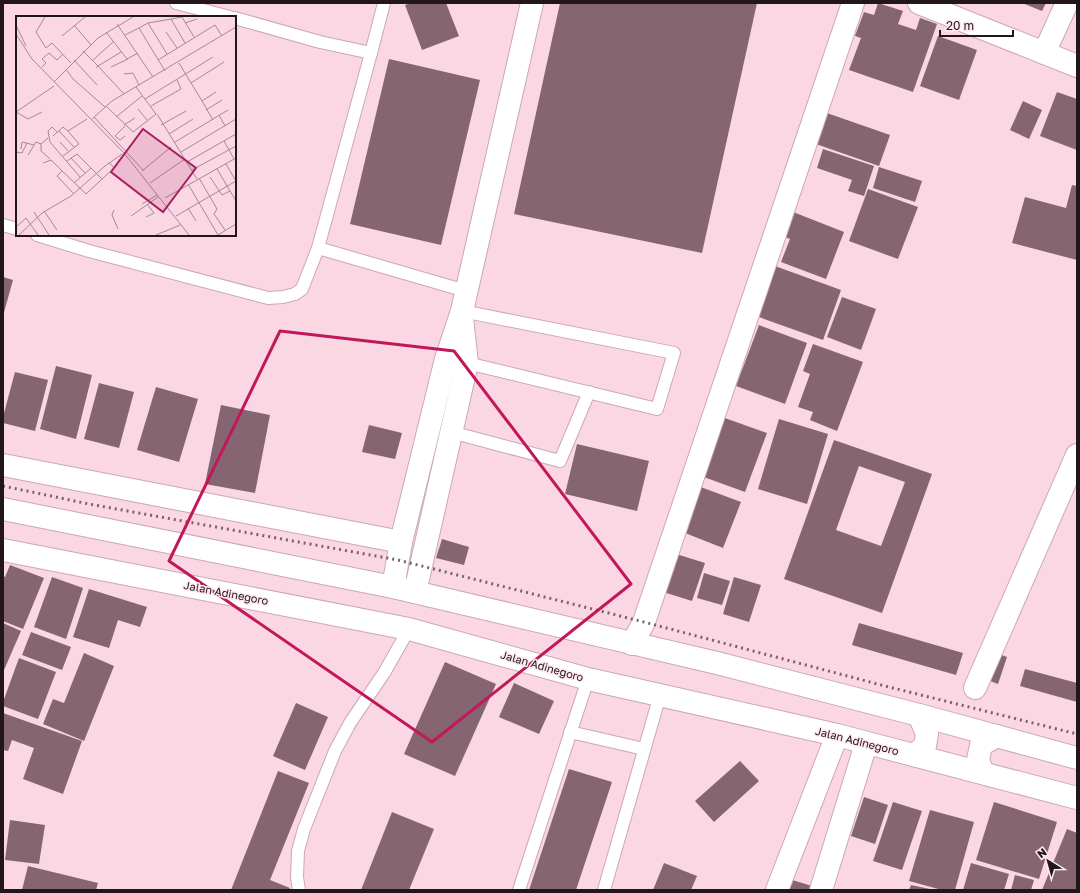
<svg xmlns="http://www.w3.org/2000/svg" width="1080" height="893" font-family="'Golos Text',sans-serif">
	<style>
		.building { fill: #846570; fill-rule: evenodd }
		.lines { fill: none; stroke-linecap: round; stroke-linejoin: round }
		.service-casing { stroke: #cba8b4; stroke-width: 14 }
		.minor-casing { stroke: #cba8b4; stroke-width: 24 }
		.trunk-casing { stroke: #cba8b4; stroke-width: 24 }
		.service { stroke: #fff; stroke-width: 12 }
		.minor { stroke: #fff; stroke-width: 22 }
		.trunk { stroke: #fff; stroke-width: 22 }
		.rail { stroke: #786269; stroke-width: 3; stroke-dasharray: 2 4; stroke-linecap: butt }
		.marked { fill: none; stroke: #c2185b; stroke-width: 3; stroke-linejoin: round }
		.labels { text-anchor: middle; stroke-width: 3; stroke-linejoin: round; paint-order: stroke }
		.street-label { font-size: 11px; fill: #22161a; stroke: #ffe9f0 }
		.inset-road { fill: none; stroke: #a48a93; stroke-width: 1 }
		.view { fill: #a91f63; fill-opacity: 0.15; stroke: #a91f63; stroke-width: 2 }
		.inset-edge { fill: none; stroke: #22161a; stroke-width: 2 }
	</style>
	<rect width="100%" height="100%" fill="#fbd7e3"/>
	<g class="building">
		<path d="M 411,3 L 446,3 L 459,36 L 422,50 L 405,5 Z"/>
		<path d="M 560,3 L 757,3 L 702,253 L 514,214 Z"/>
		<path d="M 878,3 L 903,11 L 898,24 L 916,30 L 920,18 L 937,24 L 913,92 L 849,70 L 861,38 L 855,36 L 864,12 L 874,15 Z"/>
		<path d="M 1022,3 L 1046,3 L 1042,11 Z"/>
		<path d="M 938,36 L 977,50 L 959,100 L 920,86 Z"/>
		<path d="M 389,59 L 480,80 L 441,245 L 350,224 Z"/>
		<path d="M 1057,92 L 1077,99 L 1077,150 L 1040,136 Z"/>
		<path d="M 1023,101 L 1042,110 L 1029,139 L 1010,130 Z"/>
		<path d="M 824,112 L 890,135 L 879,166 L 813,143 Z"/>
		<path d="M 823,149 L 874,166 L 864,196 L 848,191 L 852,180 L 817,168 Z"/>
		<path d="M 879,167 L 922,181 L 915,202 L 873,188 Z"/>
		<path d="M 1072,185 L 1077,186 L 1077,260 L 1012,243 L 1025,197 L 1066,208 Z"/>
		<path d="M 868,189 L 918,207 L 898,259 L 849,241 Z"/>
		<path d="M 788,210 L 844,232 L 826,279 L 781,262 L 790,239 L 778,234 Z"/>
		<path d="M 775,266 L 841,290 L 823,340 L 756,316 Z"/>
		<path d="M 3,277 L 13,280 L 3,316 Z"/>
		<path d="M 842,297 L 876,309 L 861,350 L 827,337 Z"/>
		<path d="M 759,325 L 807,343 L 785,404 L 736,386 Z"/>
		<path d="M 813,344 L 863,362 L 837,431 L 810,420 L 813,412 L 798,407 L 810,374 L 803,371 Z"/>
		<path d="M 56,366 L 92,375 L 76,439 L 40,429 Z"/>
		<path d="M 15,372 L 48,380 L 35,431 L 3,423 L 3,417 Z"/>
		<path d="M 99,383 L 134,392 L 119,448 L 84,439 Z"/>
		<path d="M 156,387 L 198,399 L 179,462 L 137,450 Z"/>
		<path d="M 221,405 L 270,415 L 255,493 L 205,484 Z"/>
		<path d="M 722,417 L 767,433 L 745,492 L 701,476 Z"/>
		<path d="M 779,419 L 828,434 L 807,504 L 758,489 Z"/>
		<path d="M 369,425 L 402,433 L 395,459 L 362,452 Z"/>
		<path d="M 834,440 L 932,474 L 882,613 L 784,579 ZM 859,466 L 905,482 L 881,546 L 836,530 Z"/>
		<path d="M 577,444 L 649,461 L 637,511 L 565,494 Z"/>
		<path d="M 698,486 L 741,502 L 723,548 L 680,531 Z"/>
		<path d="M 442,539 L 469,547 L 464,565 L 436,558 Z"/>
		<path d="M 673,553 L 705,563 L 692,601 L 660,591 Z"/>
		<path d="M 10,565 L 44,578 L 23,629 L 3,621 L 3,576 L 5,577 Z"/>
		<path d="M 704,573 L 730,581 L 722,605 L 697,598 Z"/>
		<path d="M 52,577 L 83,588 L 66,639 L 34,627 Z"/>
		<path d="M 734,577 L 761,585 L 749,622 L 723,614 Z"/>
		<path d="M 89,589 L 147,607 L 140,627 L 118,620 L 109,648 L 73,637 Z"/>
		<path d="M 3,623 L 21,631 L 4,670 L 3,669 Z"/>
		<path d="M 859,623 L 963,653 L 956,675 L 852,645 Z"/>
		<path d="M 31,632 L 71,647 L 62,670 L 22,655 Z"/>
		<path d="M 994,652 L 1007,657 L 998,684 L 985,679 Z"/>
		<path d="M 84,653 L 114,666 L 84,741 L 43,724 L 53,699 L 64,703 Z"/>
		<path d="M 19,658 L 56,672 L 38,719 L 3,706 L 3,702 Z"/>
		<path d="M 445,662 L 496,684 L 455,776 L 404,754 Z"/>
		<path d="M 1025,669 L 1077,683 L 1077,702 L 1020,686 Z"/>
		<path d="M 514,683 L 554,701 L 539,734 L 499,717 Z"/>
		<path d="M 296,703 L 328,717 L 305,770 L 273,756 Z"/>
		<path d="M 3,713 L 82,741 L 63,794 L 23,779 L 34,748 L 12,740 L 8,751 L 3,750 Z"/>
		<path d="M 740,761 L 759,781 L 714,822 L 695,801 Z"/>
		<path d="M 569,769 L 612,782 L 576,890 L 529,890 Z"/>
		<path d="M 278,771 L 309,783 L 270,880 L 290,888 L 289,890 L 231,890 Z"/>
		<path d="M 864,797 L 888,805 L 875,844 L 851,836 Z"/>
		<path d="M 893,802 L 922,811 L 902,870 L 873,861 Z"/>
		<path d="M 994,802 L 1057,822 L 1039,879 L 976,860 Z"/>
		<path d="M 930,810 L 974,822 L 955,890 L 942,890 L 909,881 Z"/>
		<path d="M 392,812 L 434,829 L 409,890 L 361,890 Z"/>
		<path d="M 10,820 L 45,825 L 39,864 L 5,860 Z"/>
		<path d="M 1067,829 L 1077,833 L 1077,890 L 1042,890 Z"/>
		<path d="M 664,863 L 697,876 L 691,890 L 653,890 Z"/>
		<path d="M 971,863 L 1009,874 L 1004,890 L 963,890 Z"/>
		<path d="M 28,866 L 98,883 L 96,890 L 22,890 Z"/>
		<path d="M 1015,875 L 1034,880 L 1031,890 L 1011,890 Z"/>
		<path d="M 789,879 L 812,886 L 811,890 L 786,890 Z"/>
		<path d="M 911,885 L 930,889 L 930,890 L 909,890 Z"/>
	</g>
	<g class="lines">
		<defs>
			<g id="service">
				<path d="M 176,3 L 230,17"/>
				<path d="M 371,53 L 384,3"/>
				<path d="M 3,225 L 17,229"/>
				<path d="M 37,235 L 89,251 L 268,298 L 283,297 L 295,294 L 302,289 L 318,248 L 371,53 L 320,42 L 235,18"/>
				<path d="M 318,248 L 466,291"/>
				<path d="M 462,311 L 674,353 L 657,409 L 463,362"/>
				<path d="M 451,432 L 560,461 L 589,392"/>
				<path d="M 570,732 L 644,749"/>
				<path d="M 299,890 L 297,877 L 298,851 L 304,829 L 335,751 L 350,723 L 384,673 L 409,629"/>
				<path d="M 519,890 L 588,679"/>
				<path d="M 604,890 L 660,695"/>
			</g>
			<g id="minor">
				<path d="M 919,3 L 1077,66"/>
				<path d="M 1044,53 L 1067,3"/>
				<path d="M 3,465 L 401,542"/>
				<path d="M 393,587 L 401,542 L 446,359 L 462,311 L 532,3"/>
				<path d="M 415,592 L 467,363 L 462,318"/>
				<path d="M 632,644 L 644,622 L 853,3"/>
				<path d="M 975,688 L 1077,455"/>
				<path d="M 777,890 L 837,735"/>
				<path d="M 821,890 L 866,744"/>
			</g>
			<g id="trunk">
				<path d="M 3,509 L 393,587 L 717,663 L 919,715 L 1077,758"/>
				<path d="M 3,550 L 409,629 L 588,679 L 837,735 L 1077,798"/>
				<path d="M 914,755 L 925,746 L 927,734 L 919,715"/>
				<path d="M 983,773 L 978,760 L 981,745 L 997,736"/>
			</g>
		</defs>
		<use href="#service" class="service-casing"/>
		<use href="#minor" class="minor-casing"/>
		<use href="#trunk" class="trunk-casing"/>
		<use href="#service" class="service"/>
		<use href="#minor" class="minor"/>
		<use href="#trunk" class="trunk"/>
		<path class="rail" d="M 3,486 L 89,504 L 398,560 L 644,622 L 885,686 L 1077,734"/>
	</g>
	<path class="marked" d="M 280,331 L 454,351 L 631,584 L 432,742 L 169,561 Z"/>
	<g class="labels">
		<g class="street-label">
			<text transform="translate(226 593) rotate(11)" y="4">Jalan Adinegoro</text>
			<text transform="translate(542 666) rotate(16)" y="4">Jalan Adinegoro</text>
			<text transform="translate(857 741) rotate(14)" y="4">Jalan Adinegoro</text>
		</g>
	</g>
	<g transform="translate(16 16)">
		<rect width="220" height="220" fill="#fbd7e3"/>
		<path class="inset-road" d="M 29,1 L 20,16 L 30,32 L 36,27 L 55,47M 166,1 L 155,3 L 169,27M 166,1 L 178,21M 132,7 L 155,3M 169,7 L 181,3M 101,8 L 137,61M 0,9 L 10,30M 58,9 L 75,29M 90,16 L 111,43 L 122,37M 150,16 L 161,32M 0,18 L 16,43 L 108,137 L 173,219M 109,19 L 123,12M 46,20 L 69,1M 67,35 L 82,50 L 105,36M 58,44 L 81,69M 142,44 L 199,9 L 206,20M 76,45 L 97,26M 163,47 L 175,67 L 208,46M 26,51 L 30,47 L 26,43 L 33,37 L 41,44 L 47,38M 95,51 L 112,43M 80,52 L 82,50 L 108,78M 50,53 L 57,63 L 89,91M 149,55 L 123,12 L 132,7 L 151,38M 108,58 L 117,57 L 123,69M 38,66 L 82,22 L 117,1M 175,67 L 186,85M 129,83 L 197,41M 90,90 L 117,116 L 140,98 L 120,71M 135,90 L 165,73 L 161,64M 122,93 L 131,104M 190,94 L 206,84M 0,96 L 38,70M 0,96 L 12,103 L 26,96M 141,98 L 181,163M 203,99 L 209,110M 78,101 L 127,154M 100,101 L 126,80M 76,103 L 96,85 L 220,11M 197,104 L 186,85 L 200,76M 108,109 L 119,102M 145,109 L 170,95M 43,115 L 58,131M 41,116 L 36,111 L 32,115 L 34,126 L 64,161M 153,118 L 177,103M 37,120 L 47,111 L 52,115M 109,120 L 104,124 L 99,120 L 109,110M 208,125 L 218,143M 44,126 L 52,135M 159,126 L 212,94M 25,128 L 25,135 L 34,143M 5,133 L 6,126 L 18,129M 0,136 L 6,137 L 11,127M 165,136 L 220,103M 12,139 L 20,126 L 25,128 L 32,122M 47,140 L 63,128 L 52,115 L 71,103M 55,142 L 69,157M 51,145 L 61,138 L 86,163M 171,146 L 220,118M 27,147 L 35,144 L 70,178 L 98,152 L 93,146M 210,148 L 220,165M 201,153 L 220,185M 176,154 L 220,130M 46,155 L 41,160 L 58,178M 126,155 L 155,131M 194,161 L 206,179 L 214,175M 183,162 L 201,193 L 198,198 L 209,214M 58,167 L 75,152M 134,167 L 169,143M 172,168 L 202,219M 149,182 L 220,142M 126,188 L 141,179M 172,192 L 180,205M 98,194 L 96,199 L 102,213M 28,195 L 41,214M 18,196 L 33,219M 115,200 L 142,181M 160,200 L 220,165M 130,201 L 138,197 L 131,188M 0,211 L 10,202 L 22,219M 3,219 L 26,197 L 55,180 L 89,150 L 106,138M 140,219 L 164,209M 202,219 L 220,208"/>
		<path class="view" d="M 127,113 L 180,152 L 147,196 L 95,156 Z"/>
		<rect width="220" height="220" class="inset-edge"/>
	</g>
	<rect width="1080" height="893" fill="none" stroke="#22161a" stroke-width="8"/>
	<g transform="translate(1048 861) rotate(323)" stroke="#ffe9f0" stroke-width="3" paint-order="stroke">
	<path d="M0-3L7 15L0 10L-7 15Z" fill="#22161a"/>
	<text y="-6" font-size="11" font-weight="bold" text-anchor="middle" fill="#22161a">N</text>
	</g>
	<path d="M940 30v6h73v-6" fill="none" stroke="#22161a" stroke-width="2"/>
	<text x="946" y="30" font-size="12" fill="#22161a" stroke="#ffe9f0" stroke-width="3" paint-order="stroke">20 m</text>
</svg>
